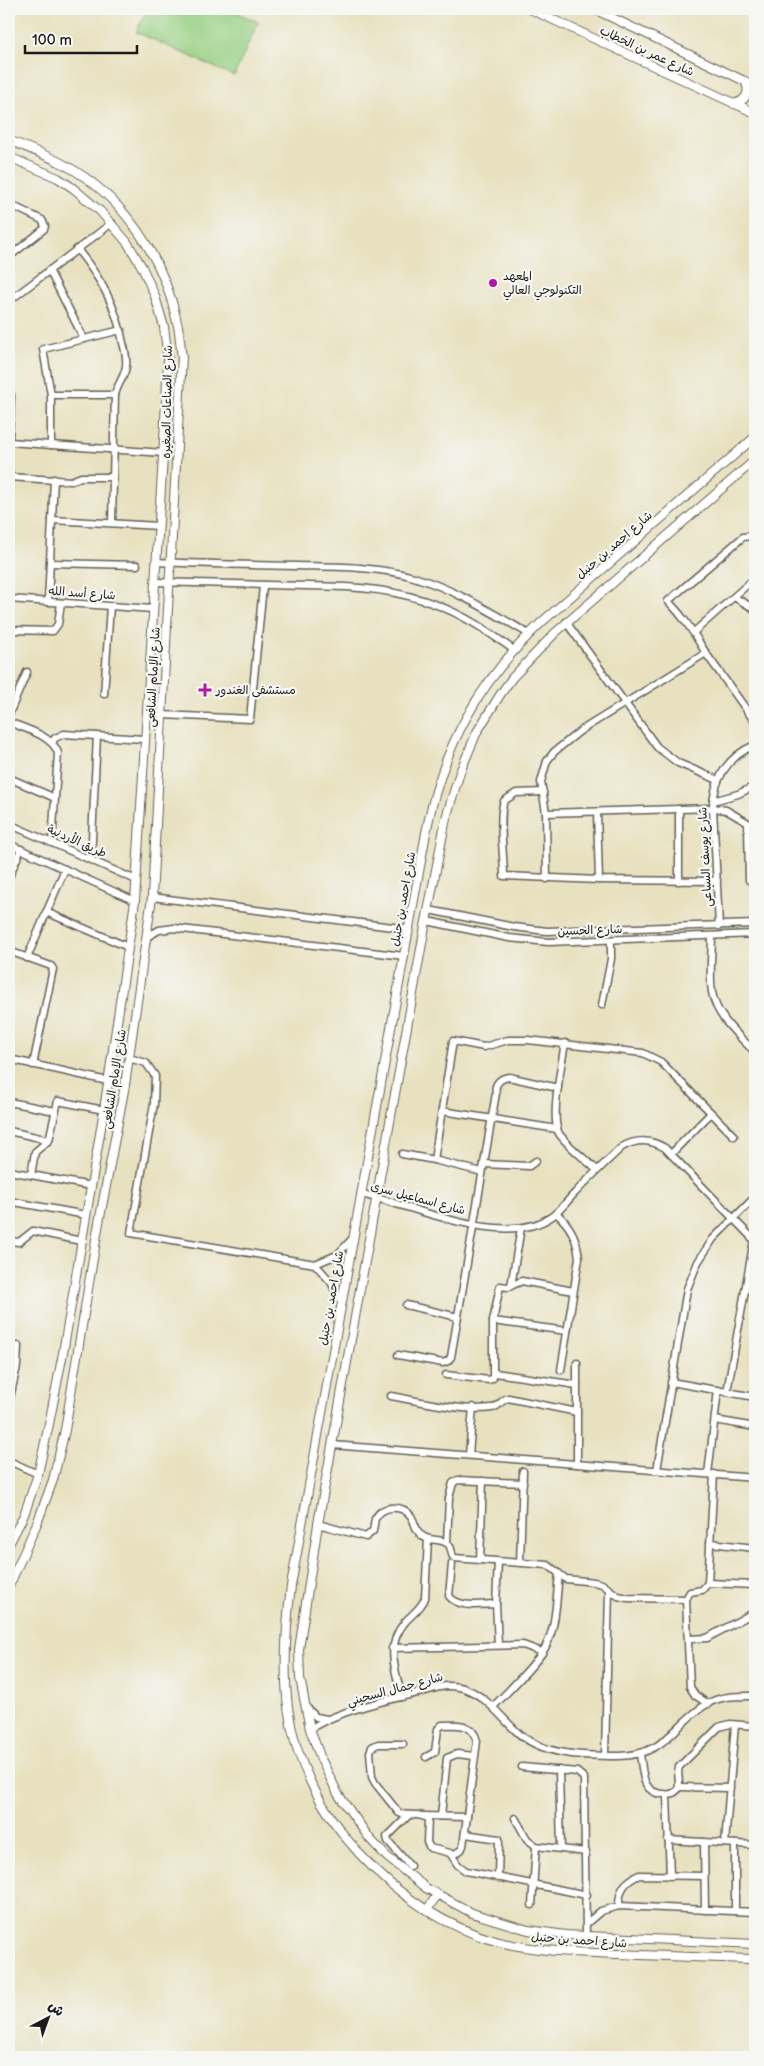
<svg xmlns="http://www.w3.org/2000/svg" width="764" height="2066" font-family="'Balsamiq Sans','Playpen Sans Arabic',sans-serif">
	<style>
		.green { fill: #96cf82; stroke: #59764f }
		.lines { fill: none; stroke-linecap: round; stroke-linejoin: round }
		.minor-casing { stroke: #636155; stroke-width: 9 }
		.tertiary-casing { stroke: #636155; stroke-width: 10 }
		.minor { stroke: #fff; stroke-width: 6 }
		.tertiary { stroke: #fff; stroke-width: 8 }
		.poi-dot { fill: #b5179e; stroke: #f6f6f2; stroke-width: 2 }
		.labels { text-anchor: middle; stroke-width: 4.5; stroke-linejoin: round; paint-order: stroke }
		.street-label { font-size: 12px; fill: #1c1c1c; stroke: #f6f6f2 }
		.poi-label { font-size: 12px; fill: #1c1c1c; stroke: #f6f6f2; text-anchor: start }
	</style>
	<rect width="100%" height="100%" fill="#f6f6f2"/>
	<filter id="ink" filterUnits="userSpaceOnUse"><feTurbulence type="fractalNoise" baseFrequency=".02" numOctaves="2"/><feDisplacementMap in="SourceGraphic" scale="10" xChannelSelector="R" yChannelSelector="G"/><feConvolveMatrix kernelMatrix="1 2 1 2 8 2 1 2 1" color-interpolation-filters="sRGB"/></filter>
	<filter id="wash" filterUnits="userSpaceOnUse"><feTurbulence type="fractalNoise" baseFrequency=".0096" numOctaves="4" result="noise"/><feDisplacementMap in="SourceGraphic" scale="20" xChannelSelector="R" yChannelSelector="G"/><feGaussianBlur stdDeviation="1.12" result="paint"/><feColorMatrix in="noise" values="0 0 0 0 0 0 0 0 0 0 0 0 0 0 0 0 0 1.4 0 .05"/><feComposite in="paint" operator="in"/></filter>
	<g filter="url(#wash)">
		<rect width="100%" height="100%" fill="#e8e1c0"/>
		<path class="green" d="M 147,9 L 229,9 L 258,22 L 234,76 L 136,32 Z"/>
	</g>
	<g filter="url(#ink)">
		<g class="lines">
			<defs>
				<g id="minor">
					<path d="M 9,204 L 42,220 L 45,226 L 44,229 L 9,257"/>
					<path d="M 77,249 C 101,279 116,305 123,343 C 125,350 127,358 126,366 C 125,377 117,384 115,395 L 112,523"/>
					<path d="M 49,270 L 84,339"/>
					<path d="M 9,301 L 112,223"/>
					<path d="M 9,388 L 11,396 L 9,438"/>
					<path d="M 51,395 L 115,395"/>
					<path d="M 9,442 L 164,453"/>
					<path d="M 51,445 L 51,395 L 43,349 L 121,330"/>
					<path d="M 9,477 L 71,481 L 81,477 L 113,477"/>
					<path d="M 52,520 L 159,526"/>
					<path d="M 755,542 L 750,536 L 743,537 L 668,601 C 686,619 694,634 707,655 C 723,677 739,699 755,722"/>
					<path d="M 156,562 C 203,564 250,565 297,566 C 336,567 376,566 414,577 C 456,590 491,612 529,634"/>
					<path d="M 50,563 L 137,565"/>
					<path d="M 155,582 L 346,587 C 388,589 427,597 465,618 C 482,627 498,639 514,650"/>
					<path d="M 734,597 L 755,609"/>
					<path d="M 9,599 L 153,609"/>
					<path d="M 48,602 L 54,479"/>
					<path d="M 566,622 L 657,747 L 678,763 L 718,780"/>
					<path d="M 9,630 L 53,631 L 58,624 L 61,603"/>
					<path d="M 694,632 L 755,578"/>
					<path d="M 104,694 L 110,606"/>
					<path d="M 9,714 L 27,672"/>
					<path d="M 162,715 L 250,719 L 263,586"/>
					<path d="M 9,722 C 25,729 52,735 58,753 L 52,843"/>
					<path d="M 52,743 L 55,738 L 64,734 L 144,739"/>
					<path d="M 9,778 L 55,798"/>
					<path d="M 543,792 L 516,793 L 504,801 C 498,816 504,857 504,876 L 599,880 L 717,881"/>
					<path d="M 713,801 L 738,794 L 755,786"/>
					<path d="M 679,809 L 679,881"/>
					<path d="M 597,812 L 599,880"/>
					<path d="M 546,813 L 713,808 L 726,810 L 755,827"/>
					<path d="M 9,824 L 136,880"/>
					<path d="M 748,824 L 749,880 L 755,880"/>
					<path d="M 9,844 L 135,901"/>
					<path d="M 91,860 L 97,736"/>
					<path d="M 9,877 L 21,849"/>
					<path d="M 547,879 L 546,813 L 541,782 L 547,761 L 554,752 L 580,731 L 706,653"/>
					<path d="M 152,897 L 409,929"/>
					<path d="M 429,910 L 514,927 L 547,931 L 755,924"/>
					<path d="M 46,912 L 128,947"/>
					<path d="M 427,921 L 509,938 L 548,942 L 755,934"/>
					<path d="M 719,926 L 713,808 C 713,780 728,756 755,745"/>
					<path d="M 712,936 C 712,954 709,974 712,992 C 716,1017 738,1035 755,1052"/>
					<path d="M 147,937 L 159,930 L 174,928 L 404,956"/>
					<path d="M 9,951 L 51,966 L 53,969 L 33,1065"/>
					<path d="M 27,958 L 65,869"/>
					<path d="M 602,1005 L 611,959 L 611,940"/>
					<path d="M 565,1043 C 562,1063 549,1121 560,1135 C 570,1148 585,1159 597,1170"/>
					<path d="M 129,1058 L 146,1063 L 155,1076 L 154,1104 L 131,1233 L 315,1264 L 337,1255 L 353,1238"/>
					<path d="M 9,1059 L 108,1081"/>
					<path d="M 9,1102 L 55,1111"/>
					<path d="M 442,1111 L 557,1129"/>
					<path d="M 9,1131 L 49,1140"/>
					<path d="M 402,1154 L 434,1160 L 482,1172"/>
					<path d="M 671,1154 L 711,1113"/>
					<path d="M 434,1160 L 453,1041 L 484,1047 L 508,1040 L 528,1040 L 643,1053 L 661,1062 L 734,1136"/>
					<path d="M 484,1164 L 529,1166 L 536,1161"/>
					<path d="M 9,1171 L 91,1186"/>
					<path d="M 31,1175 L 35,1152 L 49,1140 L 58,1101 L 104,1110"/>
					<path d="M 361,1194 C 412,1205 503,1249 551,1217 C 560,1211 567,1201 575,1193 C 590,1177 606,1162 622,1147 C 637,1139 650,1139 665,1148 L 755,1241"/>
					<path d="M 9,1201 L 86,1215"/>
					<path d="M 556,1213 C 571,1226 577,1239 579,1258 L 561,1370"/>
					<path d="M 9,1241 L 19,1242 L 33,1231 L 81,1241"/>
					<path d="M 315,1264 L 331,1282 L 342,1304"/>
					<path d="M 511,1286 L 521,1228"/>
					<path d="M 406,1305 L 458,1317"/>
					<path d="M 493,1321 L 567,1331"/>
					<path d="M 398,1355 L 443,1363 L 448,1361 L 451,1357 L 496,1093 C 494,1084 500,1078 509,1077 L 558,1088"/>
					<path d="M 495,1373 L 577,1385"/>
					<path d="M 446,1375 L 489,1380 L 493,1378 L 493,1321 L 500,1286 L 508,1287 L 522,1281 L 573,1291"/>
					<path d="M 671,1382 L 755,1397"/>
					<path d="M 727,1392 L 754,1240"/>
					<path d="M 391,1396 C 419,1401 463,1412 492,1408 C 499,1407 501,1400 508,1398 L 577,1412"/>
					<path d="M 9,1402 L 17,1366 L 18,1346"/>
					<path d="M 715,1420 L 755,1427"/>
					<path d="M 332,1445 L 755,1478"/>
					<path d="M 469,1455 L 473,1407"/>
					<path d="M 9,1461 L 38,1474"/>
					<path d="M 577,1464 L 577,1363"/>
					<path d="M 657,1470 L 687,1289 L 698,1262 L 713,1239 L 755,1197"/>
					<path d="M 708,1474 L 718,1390"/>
					<path d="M 318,1524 L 366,1537 L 373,1531 C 374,1527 374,1523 375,1519 C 382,1505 402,1504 411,1516 C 415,1522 415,1529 420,1534 C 428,1543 440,1537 448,1544 C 453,1548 450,1554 454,1558 L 548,1565 L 566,1579 L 594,1582 L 602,1584 L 618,1596 L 628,1598 L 686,1599"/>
					<path d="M 447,1543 L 449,1498 L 453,1483 L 458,1480 L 523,1483"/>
					<path d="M 710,1543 L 755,1548"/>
					<path d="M 480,1560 L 483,1481"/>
					<path d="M 520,1563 L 523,1471"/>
					<path d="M 452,1564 L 449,1596 C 459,1609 482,1604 496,1604"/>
					<path d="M 708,1583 L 755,1585"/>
					<path d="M 688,1639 L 707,1638 L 755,1612"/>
					<path d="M 498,1645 L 496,1604 L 498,1562"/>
					<path d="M 392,1648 L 523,1645 L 542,1652"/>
					<path d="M 402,1697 C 395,1670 385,1645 405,1622 C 413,1613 421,1609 425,1598 L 428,1539"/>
					<path d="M 708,1704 L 695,1695 L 690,1687 L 686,1599 L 690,1592 L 702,1590 L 708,1583 L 714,1474"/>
					<path d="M 306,1707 L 316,1717 L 327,1719"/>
					<path d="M 493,1707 C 509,1690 528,1672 542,1653 C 557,1631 556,1599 559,1574"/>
					<path d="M 310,1729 C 337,1711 390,1699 422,1692 C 430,1690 439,1686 448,1686 C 453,1686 461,1687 466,1689 C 487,1697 499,1715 515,1730 C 541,1756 584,1756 619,1756 C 667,1755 672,1725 707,1704 C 722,1695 739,1696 755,1696"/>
					<path d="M 403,1744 L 378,1744 L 372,1747 L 370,1752 L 372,1777 L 375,1783 L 399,1813 C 408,1817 420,1812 428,1819 L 427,1842 L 430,1848 L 450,1853 L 458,1865 L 466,1871 L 587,1895"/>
					<path d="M 640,1754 C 643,1771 641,1793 663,1794 C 668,1795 674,1794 677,1790 C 682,1784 676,1774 679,1767 L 719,1727 L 730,1724 L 755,1726"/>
					<path d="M 605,1755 L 609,1590"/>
					<path d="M 426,1757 L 435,1752 L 438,1729 L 442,1725 C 457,1724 473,1723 477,1741 L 463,1846 L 461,1850 L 453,1855"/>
					<path d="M 522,1767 L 577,1772 L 584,1778 L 586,1936"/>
					<path d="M 559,1770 L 561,1849"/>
					<path d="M 679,1787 L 730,1788"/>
					<path d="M 667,1795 L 670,1876"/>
					<path d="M 409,1815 L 387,1837 L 388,1841 L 410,1866"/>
					<path d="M 423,1816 L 467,1817"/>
					<path d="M 441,1816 L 447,1758 L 457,1754 L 474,1756"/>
					<path d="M 515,1818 L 527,1839 L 536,1846 L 586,1852"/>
					<path d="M 465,1834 L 499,1839 L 498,1878"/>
					<path d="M 668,1840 L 755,1845"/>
					<path d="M 704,1842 L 705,1910"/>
					<path d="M 725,1843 L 735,1725"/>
					<path d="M 735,1844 L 735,1911"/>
					<path d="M 532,1905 L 536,1846"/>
					<path d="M 619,1906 C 619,1890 624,1882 639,1875 L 704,1876"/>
					<path d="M 587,1923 L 601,1911 L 619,1906 L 755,1912"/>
				</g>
				<g id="tertiary">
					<path d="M 530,9 L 755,113"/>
					<path d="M 594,9 L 755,86"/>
					<path d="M 734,104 C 746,101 751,92 745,81"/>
					<path d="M 9,140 C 27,148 47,155 65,165 C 123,196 164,258 177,322 C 180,333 180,345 182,356 L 152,897 L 125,1085 L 98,1228 L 65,1430 L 53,1480 L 38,1521 L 9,1586"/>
					<path d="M 9,157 L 58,178 L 73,188 L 100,211 L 127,242 L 142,267 L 155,296 L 164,327 L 168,359 L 164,441 L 135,901 L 104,1110 L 63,1353 L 49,1424 L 38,1474 L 24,1515 L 9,1544"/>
					<path d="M 755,437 L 543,621 C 479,681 442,747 426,833 L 291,1586 C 286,1626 283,1666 288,1707 C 301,1814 396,1914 499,1942 C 539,1952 578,1952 619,1954 C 664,1956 710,1958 755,1959"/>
					<path d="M 755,460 L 555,633 L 512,678 L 500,695 L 477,732 L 460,772 L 446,818 L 424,932 L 318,1524 L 299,1649 L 300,1678 L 310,1729 L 321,1759 L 338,1794 L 370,1839 L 387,1857 L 426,1888 L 472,1913 L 528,1930 L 566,1935 L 755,1944"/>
					<path d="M 427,1910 L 437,1895"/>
				</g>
			</defs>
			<use href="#minor" class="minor-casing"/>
			<use href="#tertiary" class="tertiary-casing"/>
			<use href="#minor" class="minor"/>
			<use href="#tertiary" class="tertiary"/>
		</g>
	</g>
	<g class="poi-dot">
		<circle cx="493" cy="283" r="5"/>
		<path d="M202.5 682.5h5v5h5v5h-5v5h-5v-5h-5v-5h5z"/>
	</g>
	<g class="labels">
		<g class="street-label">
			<text transform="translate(647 51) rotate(25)" y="4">شارع عمر بن الخطاب</text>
			<text transform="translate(167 402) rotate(-89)" y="4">شارع الصناعات الصغيره</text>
			<text transform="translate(614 545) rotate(-41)" y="4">شارع احمد بن حنبل</text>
			<text transform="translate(82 593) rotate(4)" y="4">شارع أسد الله</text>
			<text transform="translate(153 677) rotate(-87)" y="4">شارع الإمام الشافعى</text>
			<text transform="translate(77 841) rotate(24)" y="4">طريق الأردنية</text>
			<text transform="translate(705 857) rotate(-93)" y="4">شارع يوسف السباعى</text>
			<text transform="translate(403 899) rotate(-80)" y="4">شارع احمد بن حنبل</text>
			<text transform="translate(590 930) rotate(-2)" y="4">شارع الحسين</text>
			<text transform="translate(114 1079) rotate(-81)" y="4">شارع الإمام الشافعى</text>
			<text transform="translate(418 1198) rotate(15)" y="4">شارع اسماعيل سرى</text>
			<text transform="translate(331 1298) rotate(-80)" y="4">شارع احمد بن حنبل</text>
			<text transform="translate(395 1689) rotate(-15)" y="4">شارع جمال السحيني</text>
			<text transform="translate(579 1940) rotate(4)" y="4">شارع احمد بن حنبل</text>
		</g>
		<g class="poi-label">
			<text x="503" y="280">المعهد<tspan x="503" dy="14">التكنولوجي العالي</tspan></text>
			<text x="216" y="694">مستشفى الغندور</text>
		</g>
	</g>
	<rect width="764" height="2066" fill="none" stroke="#f6f6f2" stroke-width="30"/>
	<g transform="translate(48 2018) rotate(41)" stroke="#f6f6f2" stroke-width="4" paint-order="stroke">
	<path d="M0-4L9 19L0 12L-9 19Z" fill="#1c1c1c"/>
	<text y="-8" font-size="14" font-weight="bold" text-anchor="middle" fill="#1c1c1c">ش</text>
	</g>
	<path d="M25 45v8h112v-8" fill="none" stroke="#1c1c1c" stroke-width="2.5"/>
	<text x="32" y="45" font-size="15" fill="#1c1c1c" stroke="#f6f6f2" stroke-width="4" paint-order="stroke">100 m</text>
</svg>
